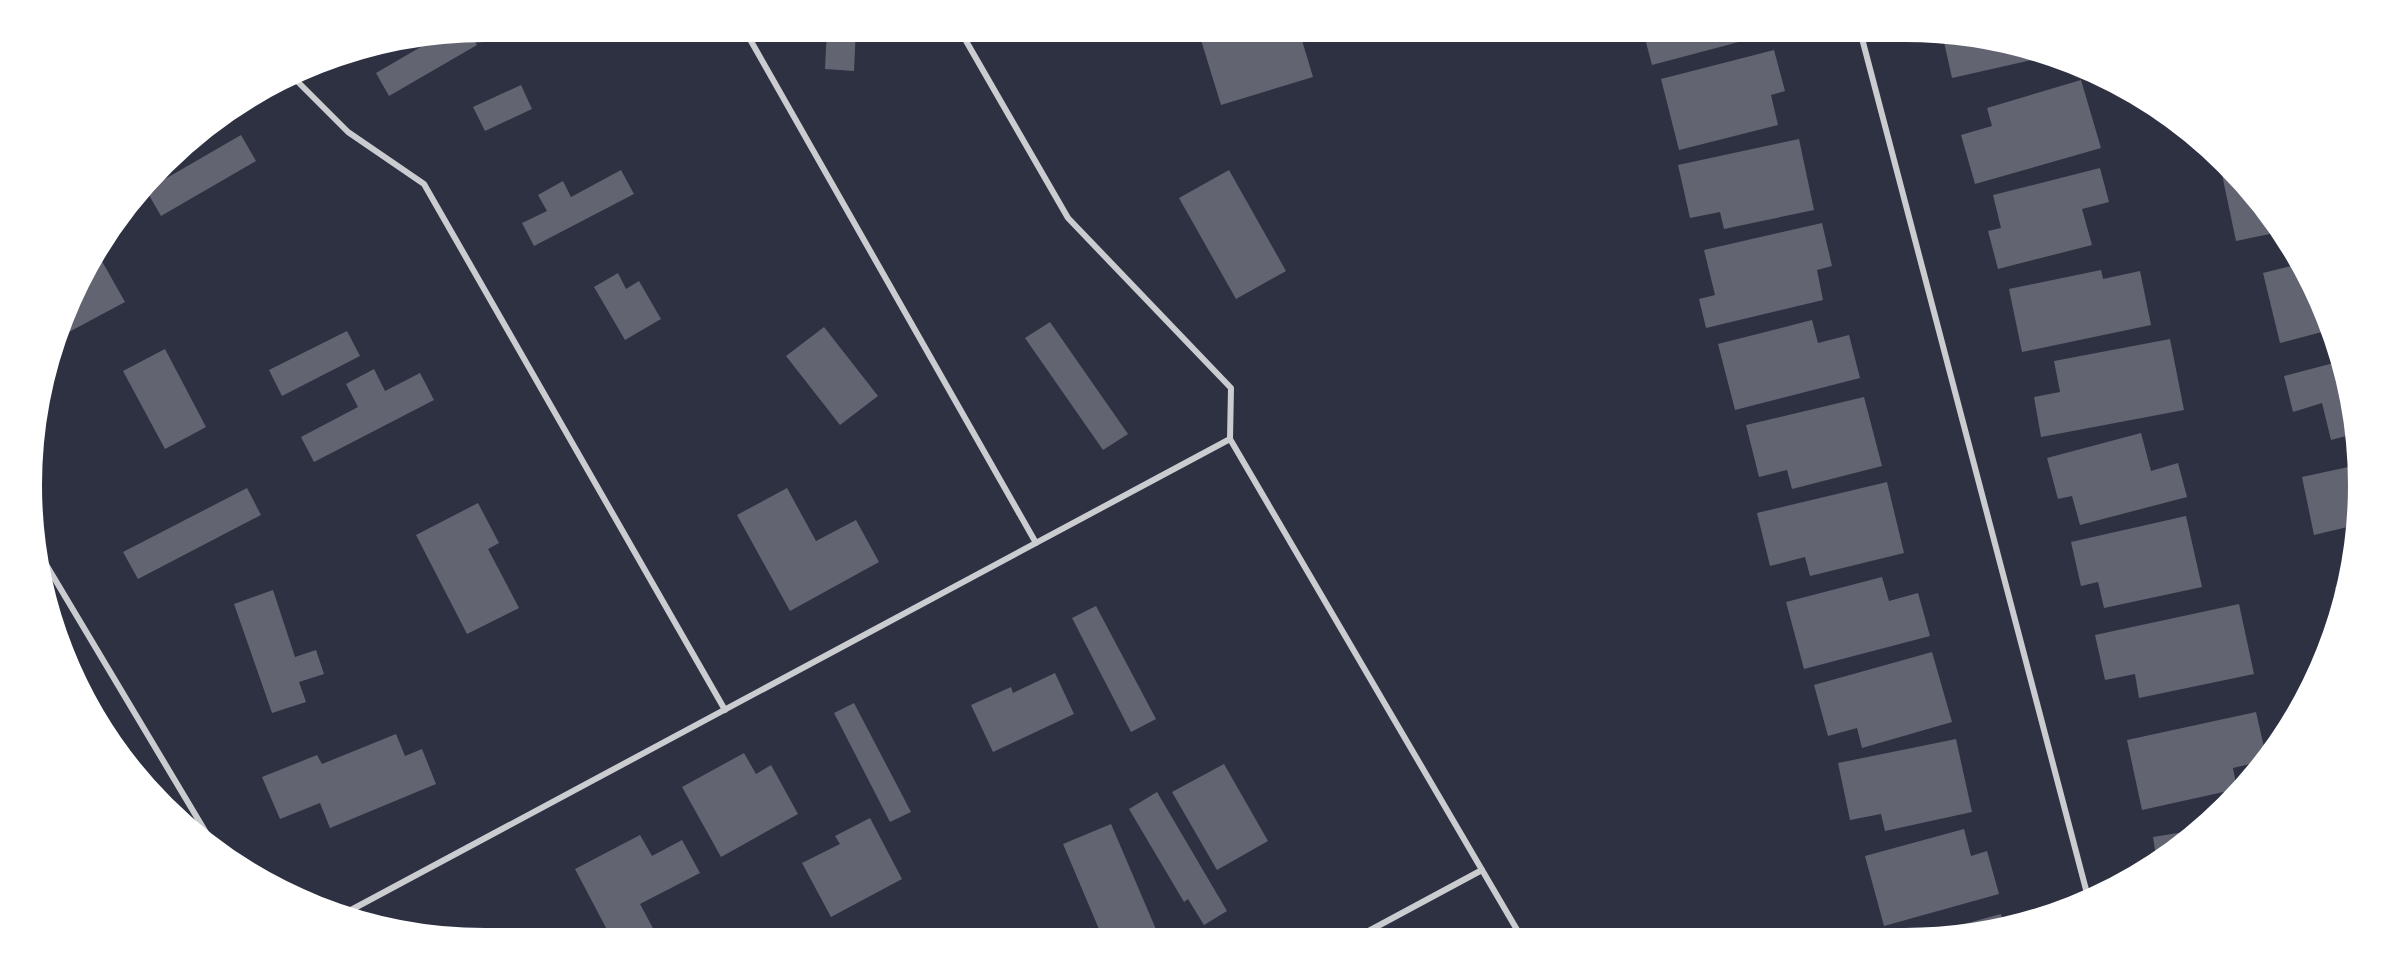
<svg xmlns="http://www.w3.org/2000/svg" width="2390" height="970" font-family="Raleway,sans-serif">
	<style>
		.building { fill: #626471 }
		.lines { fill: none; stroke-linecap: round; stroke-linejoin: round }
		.minor { stroke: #caccd0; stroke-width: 6 }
		.rim { fill: none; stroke: #fff; stroke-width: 8 }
	</style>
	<rect width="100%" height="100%" fill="#2d3142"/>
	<g class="building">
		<path d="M 827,27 L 856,27 L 854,71 L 825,69 Z"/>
		<path d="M 1197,27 L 1298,27 L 1313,77 L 1221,105 Z"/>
		<path d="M 1642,27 L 1767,27 L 1769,34 L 1652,65 Z"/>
		<path d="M 468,30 L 477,45 L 389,96 L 376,73 L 443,34 Z"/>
		<path d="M 1942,33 L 2052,51 L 2059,54 L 1952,78 Z"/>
		<path d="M 1774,50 L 1785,91 L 1771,95 L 1778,125 L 1679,150 L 1661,79 Z"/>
		<path d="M 2081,80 L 2101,148 L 1975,184 L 1961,135 L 1992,126 L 1987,108 Z"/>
		<path d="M 521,85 L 532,109 L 485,131 L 473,107 Z"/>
		<path d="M 241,135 L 256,161 L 161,216 L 146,190 Z"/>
		<path d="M 1799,139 L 1814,210 L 1724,229 L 1720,212 L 1690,218 L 1678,165 Z"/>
		<path d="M 2228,164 L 2268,206 L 2284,231 L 2236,241 L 2220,165 Z"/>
		<path d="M 2100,168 L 2109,202 L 2082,209 L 2092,245 L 1998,269 L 1988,231 L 2001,228 L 1993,195 Z"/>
		<path d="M 621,170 L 634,194 L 534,246 L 522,223 L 547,211 L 538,195 L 563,181 L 571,197 Z"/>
		<path d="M 1229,170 L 1286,271 L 1236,299 L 1179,198 Z"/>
		<path d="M 1822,223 L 1832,266 L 1817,270 L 1823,300 L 1706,328 L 1699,299 L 1715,295 L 1704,250 Z"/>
		<path d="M 99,256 L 125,302 L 54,340 L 52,337 L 85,264 Z"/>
		<path d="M 2303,263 L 2316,282 L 2333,329 L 2280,343 L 2263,273 Z"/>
		<path d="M 2101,270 L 2103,279 L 2140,271 L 2151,325 L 2022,352 L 2009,289 Z"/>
		<path d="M 618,273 L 626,289 L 639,281 L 661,319 L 625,340 L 594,287 Z"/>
		<path d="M 1812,320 L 1818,343 L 1849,335 L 1860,378 L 1735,410 L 1718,344 Z"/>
		<path d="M 1050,322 L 1128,434 L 1103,450 L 1025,338 Z"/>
		<path d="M 824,327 L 878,396 L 840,425 L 786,356 Z"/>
		<path d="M 347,331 L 360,356 L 282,396 L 269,370 Z"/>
		<path d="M 2170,339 L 2184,410 L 2041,437 L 2034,397 L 2060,392 L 2054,361 Z"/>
		<path d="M 165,349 L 206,427 L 165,449 L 123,371 Z"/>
		<path d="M 2345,360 L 2358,433 L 2331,440 L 2322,403 L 2293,412 L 2284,376 Z"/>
		<path d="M 374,369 L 385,391 L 420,373 L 434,400 L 314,462 L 301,437 L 358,407 L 346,384 Z"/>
		<path d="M 1864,397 L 1882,466 L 1792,489 L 1787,470 L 1759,477 L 1746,425 Z"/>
		<path d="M 2141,433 L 2151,471 L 2178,463 L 2187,497 L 2080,525 L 2072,496 L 2058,499 L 2047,458 Z"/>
		<path d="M 2362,464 L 2359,541 L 2355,542 L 2352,526 L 2314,535 L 2302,477 Z"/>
		<path d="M 1887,482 L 1904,553 L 1810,576 L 1805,557 L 1770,566 L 1757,513 Z"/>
		<path d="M 247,488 L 261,515 L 138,579 L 123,552 Z"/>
		<path d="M 787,488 L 816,541 L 856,520 L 879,562 L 790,611 L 737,515 Z"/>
		<path d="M 478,503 L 499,543 L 488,549 L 519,608 L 467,634 L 416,535 Z"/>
		<path d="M 2186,516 L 2202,587 L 2104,608 L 2098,582 L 2081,586 L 2071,542 Z"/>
		<path d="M 1882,577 L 1889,601 L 1918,593 L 1930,636 L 1804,669 L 1786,602 Z"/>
		<path d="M 2350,583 L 2343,614 L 2335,587 Z"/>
		<path d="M 273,590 L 295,657 L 316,650 L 324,674 L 299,682 L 306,702 L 272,713 L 234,604 Z"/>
		<path d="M 2239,604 L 2254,674 L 2139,698 L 2135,674 L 2105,680 L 2095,635 Z"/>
		<path d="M 1096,606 L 1156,719 L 1131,732 L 1072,618 Z"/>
		<path d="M 1932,652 L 1952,722 L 1862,748 L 1857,728 L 1828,736 L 1814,685 Z"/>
		<path d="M 1055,673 L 1074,714 L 993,752 L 971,705 L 1011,687 L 1013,693 Z"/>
		<path d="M 854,703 L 911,812 L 890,822 L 834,713 Z"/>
		<path d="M 2256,712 L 2267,760 L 2233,768 L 2237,789 L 2142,810 L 2127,740 Z"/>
		<path d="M 396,734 L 405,756 L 422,749 L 436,784 L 330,828 L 320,803 L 280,819 L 262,777 L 317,755 L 322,764 Z"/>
		<path d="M 1956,739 L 1972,812 L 1885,831 L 1881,814 L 1850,820 L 1838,763 Z"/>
		<path d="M 744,753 L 756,774 L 771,765 L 798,814 L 721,857 L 682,787 Z"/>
		<path d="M 1224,764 L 1268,841 L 1217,870 L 1172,792 Z"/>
		<path d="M 1157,792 L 1227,911 L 1204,925 L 1188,899 L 1184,902 L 1129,809 Z"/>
		<path d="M 870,818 L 902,879 L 831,917 L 802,863 L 840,844 L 835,836 Z"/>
		<path d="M 1111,824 L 1161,941 L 1104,941 L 1063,844 Z"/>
		<path d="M 2208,828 L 2207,830 L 2157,863 L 2153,837 Z"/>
		<path d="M 1964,829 L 1971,856 L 1987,851 L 1999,894 L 1884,926 L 1865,856 Z"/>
		<path d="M 640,835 L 652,856 L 682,840 L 700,873 L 640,904 L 655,932 L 634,943 L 614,943 L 575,869 Z"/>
		<path d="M 2001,914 L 2004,927 L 1965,939 L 1908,939 Z"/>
		<path d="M 933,930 L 939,942 L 912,942 Z"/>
	</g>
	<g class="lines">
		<g class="minor">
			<path d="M 743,27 L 1036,543"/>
			<path d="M 958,27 L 1068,218 L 1231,388 L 1230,439 L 1523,940"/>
			<path d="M 1859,27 L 2089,901"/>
			<path d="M 289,73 L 348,132 L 424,184 L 725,710"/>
			<path d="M 35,546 L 220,856"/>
			<path d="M 336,918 L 1230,439"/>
			<path d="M 1350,941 L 1482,870"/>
		</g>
	</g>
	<path d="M0 0H2390V970H0ZM485 38H1905A447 447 0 0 1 2352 485V485A447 447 0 0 1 1905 932H485A447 447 0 0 1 38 485V485A447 447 0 0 1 485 38Z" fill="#fff" fill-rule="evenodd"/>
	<path class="rim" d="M485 38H1905A447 447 0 0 1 2352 485V485A447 447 0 0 1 1905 932H485A447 447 0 0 1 38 485V485A447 447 0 0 1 485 38Z"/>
</svg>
